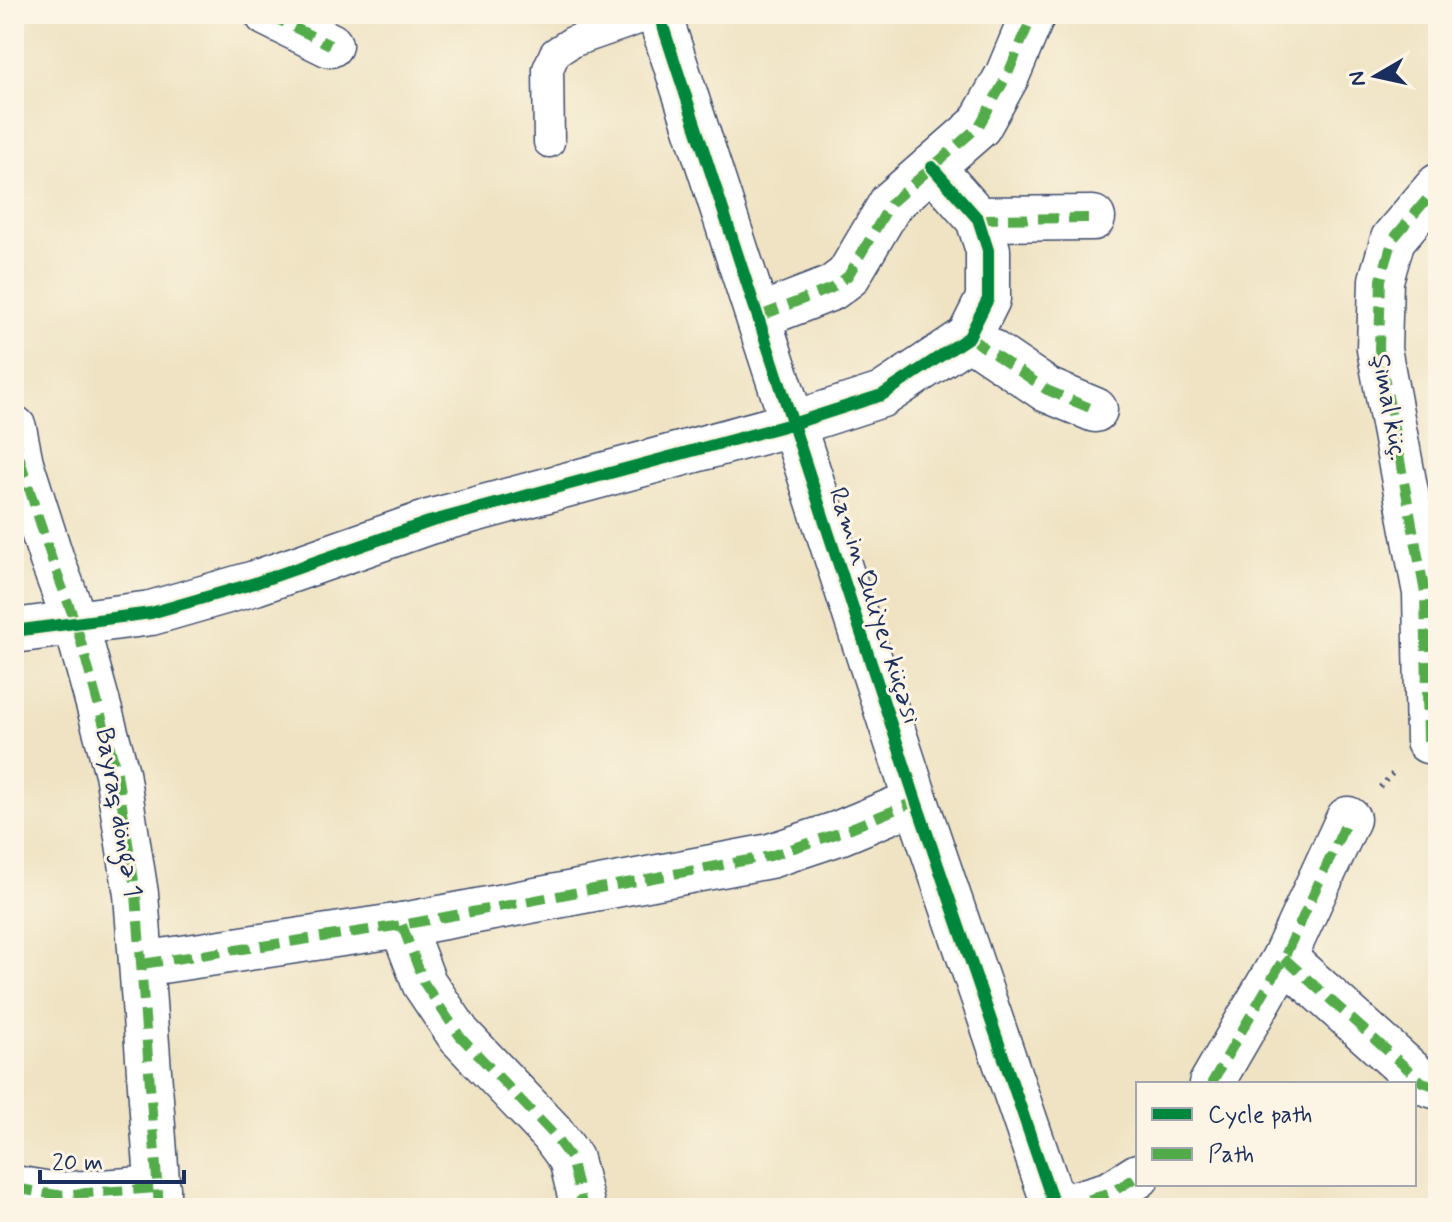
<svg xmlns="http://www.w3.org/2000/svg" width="1452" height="1222" font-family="Mynerve,sans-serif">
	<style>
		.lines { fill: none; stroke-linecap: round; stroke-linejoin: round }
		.service-casing { stroke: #3b4a6d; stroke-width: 33 }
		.minor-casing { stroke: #3b4a6d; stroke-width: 47 }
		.tertiary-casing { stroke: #3b4a6d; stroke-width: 47 }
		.path { stroke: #3b4a6d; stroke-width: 5; stroke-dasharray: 2 6; stroke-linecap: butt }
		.service { stroke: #fff; stroke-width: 30 }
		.minor { stroke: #fff; stroke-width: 44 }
		.tertiary { stroke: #fff; stroke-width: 44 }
		.quiet { stroke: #52ab49; stroke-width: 10; stroke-dasharray: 20 10; stroke-linecap: butt }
		.cycleway-casing { stroke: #fcf5e5; stroke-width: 17 }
		.cycleway { stroke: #00873e; stroke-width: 12 }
		.labels { text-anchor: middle; stroke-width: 6; stroke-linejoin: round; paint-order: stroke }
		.street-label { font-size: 26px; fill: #1b2f5e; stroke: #fcf5e5 }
	</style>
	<rect width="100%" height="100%" fill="#fcf5e5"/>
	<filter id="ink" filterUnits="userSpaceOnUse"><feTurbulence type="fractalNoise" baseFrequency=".0125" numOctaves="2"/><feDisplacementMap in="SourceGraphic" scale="16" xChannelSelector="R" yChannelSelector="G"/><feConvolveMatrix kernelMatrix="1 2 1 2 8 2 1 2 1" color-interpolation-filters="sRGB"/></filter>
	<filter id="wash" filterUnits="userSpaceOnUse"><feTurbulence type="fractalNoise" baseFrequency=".006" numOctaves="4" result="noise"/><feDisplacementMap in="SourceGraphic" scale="32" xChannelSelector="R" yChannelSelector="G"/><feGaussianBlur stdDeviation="1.8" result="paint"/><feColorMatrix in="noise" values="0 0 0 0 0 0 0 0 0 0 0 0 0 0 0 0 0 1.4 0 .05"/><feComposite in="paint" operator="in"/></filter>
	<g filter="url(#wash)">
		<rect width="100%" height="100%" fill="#efe3c3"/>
	</g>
	<g filter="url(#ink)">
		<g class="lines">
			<defs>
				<path id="service" d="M 549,142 L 548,69 L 555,53 L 572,42 L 653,14"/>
				<g id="minor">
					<path d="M 267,14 L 330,45"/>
					<path d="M 978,219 L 1093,218"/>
					<path d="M 760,316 L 832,288 L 848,276 L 891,203 L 979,126 L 1007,76 L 1033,14"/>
					<path d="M 969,337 L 1047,390 L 1095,410"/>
					<path d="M 14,428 L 21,463 L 52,560 L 76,624 L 117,773 L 136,894 L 159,1208"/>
					<path d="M 14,631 L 151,613 L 255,583 L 429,522 L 795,423 L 882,395 L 969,337 L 988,299 L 988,250 L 978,219 L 932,167"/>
					<path d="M 1428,741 L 1425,593 L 1379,349 L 1381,280 L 1393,239 L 1438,186"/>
					<path d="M 402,925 L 424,983 L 459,1035 L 552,1133 L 571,1159 L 583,1208"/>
					<path d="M 1284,958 L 1422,1082 L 1438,1087"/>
					<path d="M 142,964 L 402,925 L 770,856 L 839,833 L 916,801"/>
					<path d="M 1211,1084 L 1284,958 L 1348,819"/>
					<path d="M 14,1188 L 57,1195 L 158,1188"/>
					<path d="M 1060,1208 L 1111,1193 L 1138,1176"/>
				</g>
				<path id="tertiary" d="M 659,14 L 916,801 L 1055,1208"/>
			</defs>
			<use href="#service" class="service-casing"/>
			<use href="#minor" class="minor-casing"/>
			<use href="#tertiary" class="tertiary-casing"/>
			<path class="path" d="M 1380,787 L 1395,771"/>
			<use href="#service" class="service"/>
			<use href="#minor" class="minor"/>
			<use href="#tertiary" class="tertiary"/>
			<g class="quiet">
				<path d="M 267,14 L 330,45"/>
				<path d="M 978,219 L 1093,218"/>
				<path d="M 760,316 L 832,288 L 848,276 L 891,203 L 979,126 L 1007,76 L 1033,14"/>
				<path d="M 969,337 L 1047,390 L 1095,410"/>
				<path d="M 14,428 L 21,463 L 52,560 L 76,624 L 117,773 L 136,894 L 159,1208"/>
				<path d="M 1428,741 L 1425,593 L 1379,349 L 1381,280 L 1393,239 L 1438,186"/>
				<path d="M 402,925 L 424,983 L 459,1035 L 552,1133 L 571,1159 L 583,1208"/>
				<path d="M 1284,958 L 1422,1082 L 1438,1087"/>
				<path d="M 142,964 L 402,925 L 770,856 L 839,833 L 916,801"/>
				<path d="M 1211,1084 L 1284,958 L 1348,819"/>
				<path d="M 14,1188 L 57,1195 L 158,1188"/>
				<path d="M 1060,1208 L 1111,1193 L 1138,1176"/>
			</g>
			<defs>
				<g id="cycleway">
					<path d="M 659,14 L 916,801 L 1055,1208"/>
					<path d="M 14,631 L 151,613 L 255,583 L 429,522 L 795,423 L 882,395 L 969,337 L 988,299 L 988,250 L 978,219 L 932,167"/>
				</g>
			</defs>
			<use href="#cycleway" class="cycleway-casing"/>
			<use href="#cycleway" class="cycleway"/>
		</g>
	</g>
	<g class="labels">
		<g class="street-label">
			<text transform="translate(1391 407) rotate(80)" y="9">Şimal küç.</text>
			<text transform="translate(876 605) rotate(72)" y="9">Ramin Quliyev küçəsi</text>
			<text transform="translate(120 812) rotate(80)" y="9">Bayraq döngə 1</text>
		</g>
	</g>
	<rect width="1452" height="1222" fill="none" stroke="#fcf5e5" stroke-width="48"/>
	<rect x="1136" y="1082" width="280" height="104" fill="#fcf5e5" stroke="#a2a6af" stroke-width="2"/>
	<rect x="1152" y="1108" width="40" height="12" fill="#00873e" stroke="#a2a6af" stroke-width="2"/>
	<text x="1208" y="1122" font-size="24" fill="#1b2f5e">Cycle path</text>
	<rect x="1152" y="1148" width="40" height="12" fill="#52ab49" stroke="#a2a6af" stroke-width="2"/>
	<text x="1208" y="1162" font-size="24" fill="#1b2f5e">Path</text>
	<g transform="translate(1376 76) rotate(261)" stroke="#fcf5e5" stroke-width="6" paint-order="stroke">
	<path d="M0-6L14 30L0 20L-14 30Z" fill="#1b2f5e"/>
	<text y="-12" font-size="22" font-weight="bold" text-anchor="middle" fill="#1b2f5e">N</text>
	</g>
	<path d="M40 1170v12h144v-12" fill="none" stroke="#1b2f5e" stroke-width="4"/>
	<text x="52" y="1170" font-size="24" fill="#1b2f5e" stroke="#fcf5e5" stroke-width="6" paint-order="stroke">20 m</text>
</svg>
